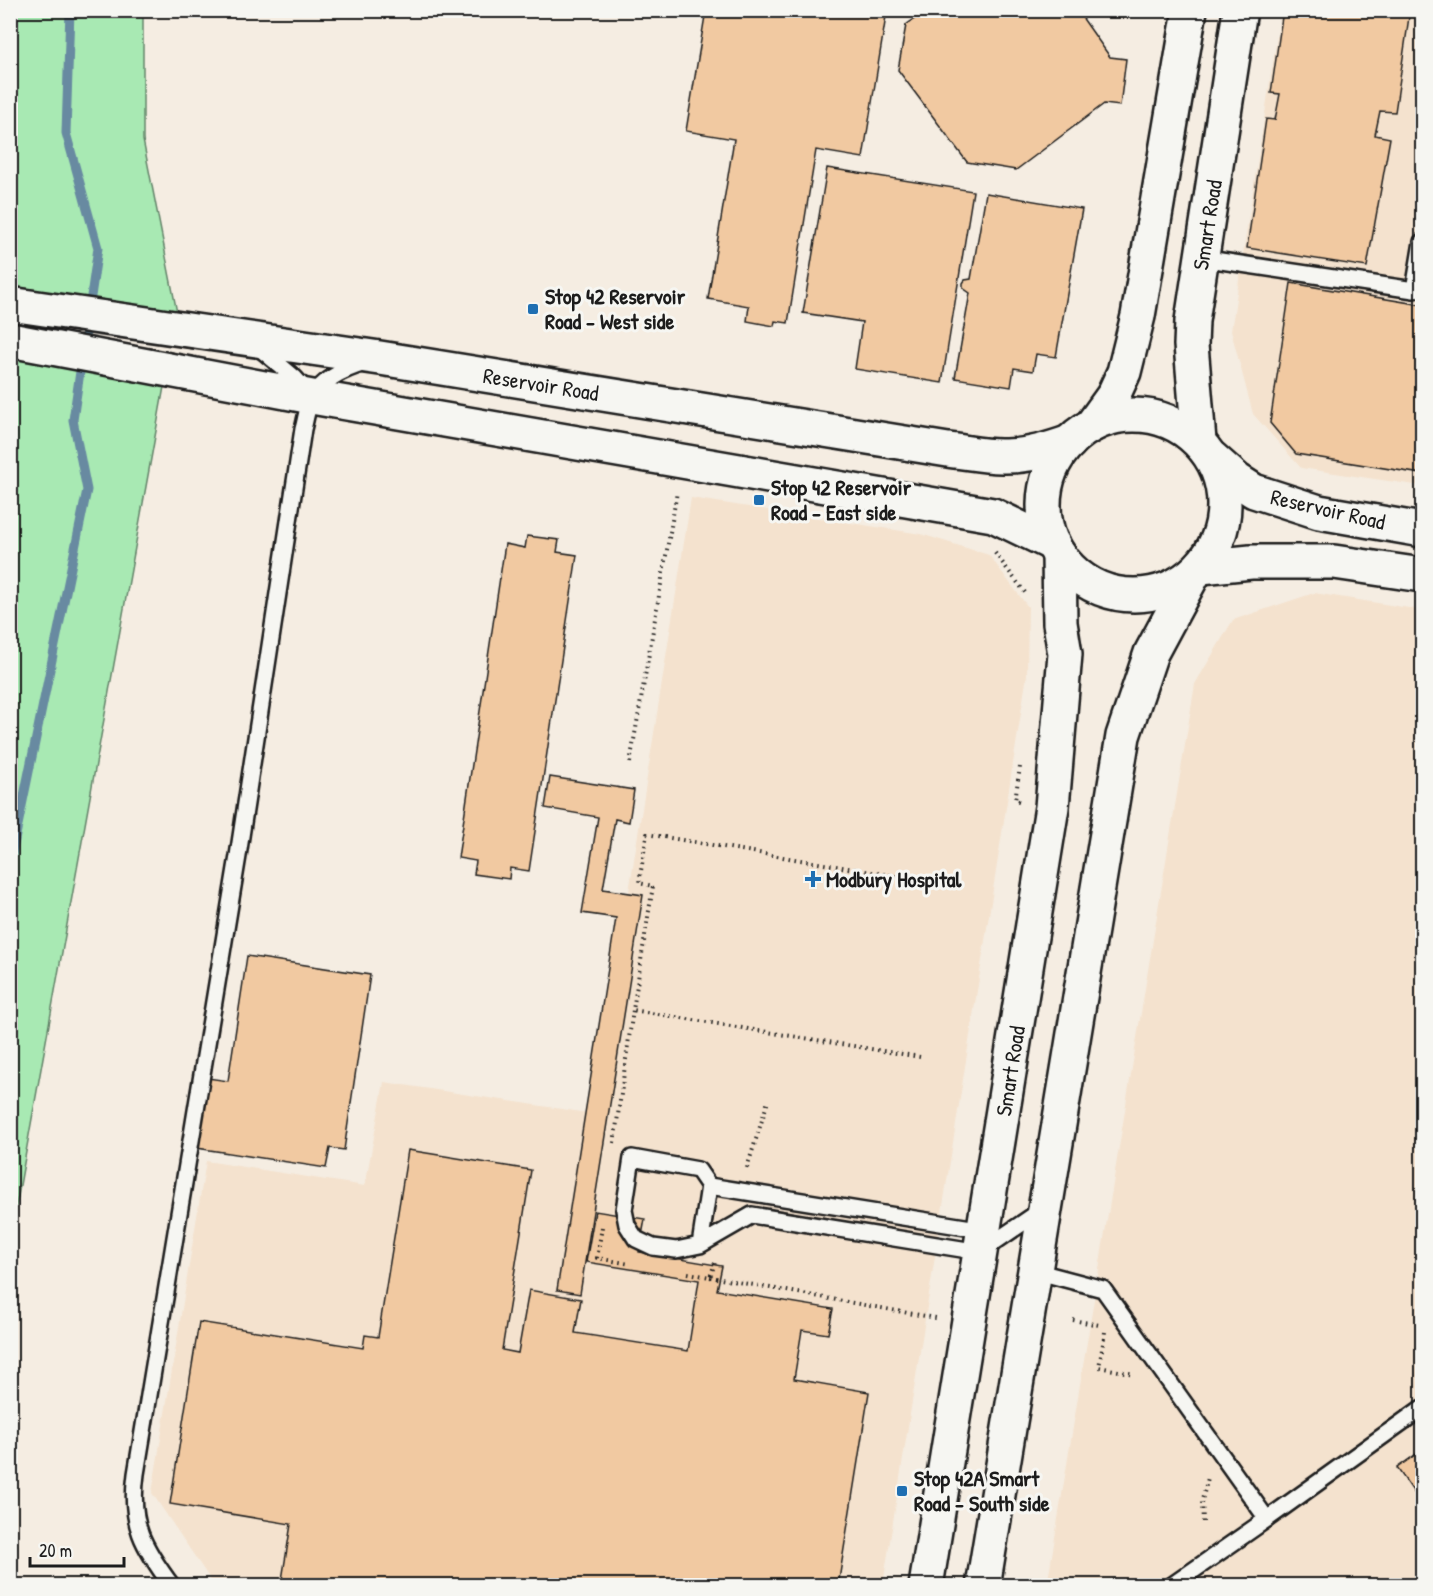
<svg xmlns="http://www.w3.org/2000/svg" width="1433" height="1596" font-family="'Patrick Hand',sans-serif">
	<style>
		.built { fill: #f4e2ce }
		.green { fill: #a8e9b3; stroke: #628268; stroke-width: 1.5 }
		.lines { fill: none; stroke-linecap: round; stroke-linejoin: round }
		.stream { stroke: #678aa1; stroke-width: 9 }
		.building { fill: #f1c9a1; stroke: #1c1c1c; stroke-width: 1.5 }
		.lane-casing { stroke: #1c1c1c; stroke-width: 20 }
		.secondary-casing { stroke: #1c1c1c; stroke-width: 38 }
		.path { stroke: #1c1c1c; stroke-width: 4; stroke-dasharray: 1.5 4.5; stroke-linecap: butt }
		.lane { stroke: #f6f6f2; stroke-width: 15 }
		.secondary { stroke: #f6f6f2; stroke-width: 33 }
		.poi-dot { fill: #1f6fb2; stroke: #f6f6f2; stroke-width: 2 }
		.labels { text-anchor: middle; stroke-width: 6; stroke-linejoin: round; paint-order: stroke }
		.street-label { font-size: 22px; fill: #1c1c1c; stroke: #f6f6f2 }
		.poi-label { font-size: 22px; font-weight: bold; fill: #1c1c1c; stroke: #f6f6f2; text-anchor: start }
	</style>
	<rect width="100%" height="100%" fill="#f5ede2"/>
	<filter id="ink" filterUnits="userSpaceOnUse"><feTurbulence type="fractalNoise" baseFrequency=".0167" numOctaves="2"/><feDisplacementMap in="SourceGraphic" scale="12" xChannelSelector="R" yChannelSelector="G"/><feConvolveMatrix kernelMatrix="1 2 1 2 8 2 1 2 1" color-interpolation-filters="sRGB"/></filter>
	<g filter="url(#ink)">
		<g class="built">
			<path d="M 1281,11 L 1422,11 L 1422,486 L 1301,468 L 1253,414 L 1231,331 Z"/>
			<path d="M 691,498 L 921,534 L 989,555 L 1028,607 L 1027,675 L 883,1585 L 214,1585 L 152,1493 L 206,1161 L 365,1186 L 384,1082 L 594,1114 Z"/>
			<path d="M 1314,593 L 1422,610 L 1422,1585 L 1047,1586 L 1195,684 L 1233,620 Z"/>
		</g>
		<g class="green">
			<path d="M 10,11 L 143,11 L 143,140 L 180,328 L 11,303 Z"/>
			<path d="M 11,340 L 167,370 L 11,1235 Z"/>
		</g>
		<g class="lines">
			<path class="stream" d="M 10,864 L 87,490 L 73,420 L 98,248 L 66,133 L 70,10"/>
		</g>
		<g class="building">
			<path d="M 706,10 L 887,10 L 863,158 L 816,150 L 788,323 L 775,321 L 774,326 L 747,321 L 749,306 L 708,299 L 734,139 L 686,131 Z"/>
			<path d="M 927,10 L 1077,10 L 1110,57 L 1126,59 L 1120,106 L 1104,104 L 1016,170 L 967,162 L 898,70 L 906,25 Z"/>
			<path d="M 1283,10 L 1410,10 L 1395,112 L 1380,111 L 1375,135 L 1390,138 L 1367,267 L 1247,248 L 1266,119 L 1275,120 L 1280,94 L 1271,93 Z"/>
			<path d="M 827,168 L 973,191 L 942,383 L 855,369 L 862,322 L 803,313 Z"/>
			<path d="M 986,193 L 1082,209 L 1056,357 L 1036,354 L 1033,371 L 1014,368 L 1011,387 L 955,378 L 970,293 L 963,288 L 963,283 L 965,280 L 971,279 Z"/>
			<path d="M 1291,283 L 1422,305 L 1422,474 L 1296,454 L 1270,423 Z"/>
			<path d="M 527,536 L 559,540 L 557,552 L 577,555 L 529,871 L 510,868 L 509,879 L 474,874 L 476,861 L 458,858 L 505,544 L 525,548 Z"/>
			<path d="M 550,777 L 634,790 L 629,822 L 615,819 L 603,889 L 643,895 L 580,1294 L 557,1290 L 616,918 L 582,913 L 598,817 L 545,808 Z"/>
			<path d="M 247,956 L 370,975 L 344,1150 L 330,1148 L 326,1168 L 197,1148 L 208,1078 L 228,1081 Z"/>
			<path d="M 408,1150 L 531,1170 L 502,1350 L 518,1353 L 529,1290 L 581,1299 L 575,1333 L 688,1351 L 699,1280 L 586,1262 L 595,1211 L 645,1219 L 639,1252 L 722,1266 L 717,1290 L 833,1309 L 828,1334 L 802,1330 L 794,1379 L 869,1392 L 838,1586 L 777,1586 L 761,1583 L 761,1586 L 281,1586 L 291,1524 L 170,1504 L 199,1322 L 363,1348 L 365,1335 L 378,1337 Z"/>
			<path d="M 1422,1450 L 1422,1504 L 1397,1468 Z"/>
		</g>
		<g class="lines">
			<defs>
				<g id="lane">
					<path d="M 1201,258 L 1414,290 L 1422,242"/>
					<path d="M 257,346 L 295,378 L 306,390"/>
					<path d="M 709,1186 L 984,1230"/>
					<path d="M 700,1245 L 709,1186 L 698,1170 L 632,1158 L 624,1210 L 627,1225 L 636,1239 L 653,1247 L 676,1250 L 700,1245 L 752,1215 L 980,1252 L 1043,1209"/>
					<path d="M 1035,1271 L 1103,1289 L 1267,1519 L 1422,1408"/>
					<path d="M 172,1586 C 143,1547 129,1523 136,1474 L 238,856 L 303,429 C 306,419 307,405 313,396 C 324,378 345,369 365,363"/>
					<path d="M 1171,1586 L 1267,1519"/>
				</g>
				<g id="secondary">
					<path d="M 10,304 L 380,358 L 948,450 C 966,452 983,456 1001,456 C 1025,457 1048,450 1070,442"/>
					<path d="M 10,340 L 312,397 L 993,515 L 1053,544"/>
					<circle cx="1134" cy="505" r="90"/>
					<path d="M 1092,425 L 1113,396 L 1124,372 L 1138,316 L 1190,10"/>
					<path d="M 1199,441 L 1191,345 L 1192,321 L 1240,10"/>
					<path d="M 1212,458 L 1237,480 L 1254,491 L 1319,512 L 1422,530"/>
					<path d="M 1201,567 L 1251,562 L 1334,562 L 1422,575"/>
					<path d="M 926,1586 L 1052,807 L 1065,654 L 1060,623 L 1059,555"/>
					<path d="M 983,1586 L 1123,736 L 1151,653 L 1194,573"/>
				</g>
			</defs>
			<use href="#lane" class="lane-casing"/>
			<use href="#secondary" class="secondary-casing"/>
			<g class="path">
				<path d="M 995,553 L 1027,595"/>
				<path d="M 630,763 L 677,492"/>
				<path d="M 1020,767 L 1015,800 L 1022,802"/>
				<path d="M 920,1057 L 633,1010 L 653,886 L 639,883 L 647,834 L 948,885"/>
				<path d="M 614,1143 L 633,1010"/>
				<path d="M 747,1168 L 768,1101"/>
				<path d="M 602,1227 L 597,1258 L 630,1264"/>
				<path d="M 688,1273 L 710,1277 L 715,1263"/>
				<path d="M 710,1277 L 936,1318"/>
				<path d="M 1073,1320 L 1099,1325"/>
				<path d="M 1105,1332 L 1099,1367 L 1134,1374"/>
				<path d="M 1203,1522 L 1202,1500 L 1208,1478"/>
			</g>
			<use href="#lane" class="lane"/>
			<use href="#secondary" class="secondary"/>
		</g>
	</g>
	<g class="poi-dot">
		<rect x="527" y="303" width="12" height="12" rx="3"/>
		<rect x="753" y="494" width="12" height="12" rx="3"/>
		<path d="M810 870h6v6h6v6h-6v6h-6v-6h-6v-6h6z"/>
		<rect x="896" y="1485" width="12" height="12" rx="3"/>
	</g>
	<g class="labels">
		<g class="street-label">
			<text transform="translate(1207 225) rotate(-81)" y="8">Smart Road</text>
			<text transform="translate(541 384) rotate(9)" y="8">Reservoir Road</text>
			<text transform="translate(1328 509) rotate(13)" y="8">Reservoir Road</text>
			<text transform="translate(1010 1071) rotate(-81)" y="8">Smart Road</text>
		</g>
		<g class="poi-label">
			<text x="545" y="304">Stop 42 Reservoir<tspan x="545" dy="25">Road - West side</tspan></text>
			<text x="771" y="495">Stop 42 Reservoir<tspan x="771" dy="25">Road - East side</tspan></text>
			<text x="826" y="887">Modbury Hospital</text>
			<text x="914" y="1486">Stop 42A Smart<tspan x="914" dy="25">Road - South side</tspan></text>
		</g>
	</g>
	<rect width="1433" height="1596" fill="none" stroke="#f6f6f2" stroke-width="36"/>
	<rect x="18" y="18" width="1397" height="1560" fill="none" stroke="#1c1c1c" stroke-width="2" filter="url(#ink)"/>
	<path d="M30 1557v9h94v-9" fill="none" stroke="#1c1c1c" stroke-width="3"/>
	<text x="39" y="1557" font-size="18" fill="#1c1c1c" stroke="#f6f6f2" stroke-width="4.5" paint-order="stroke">20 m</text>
</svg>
